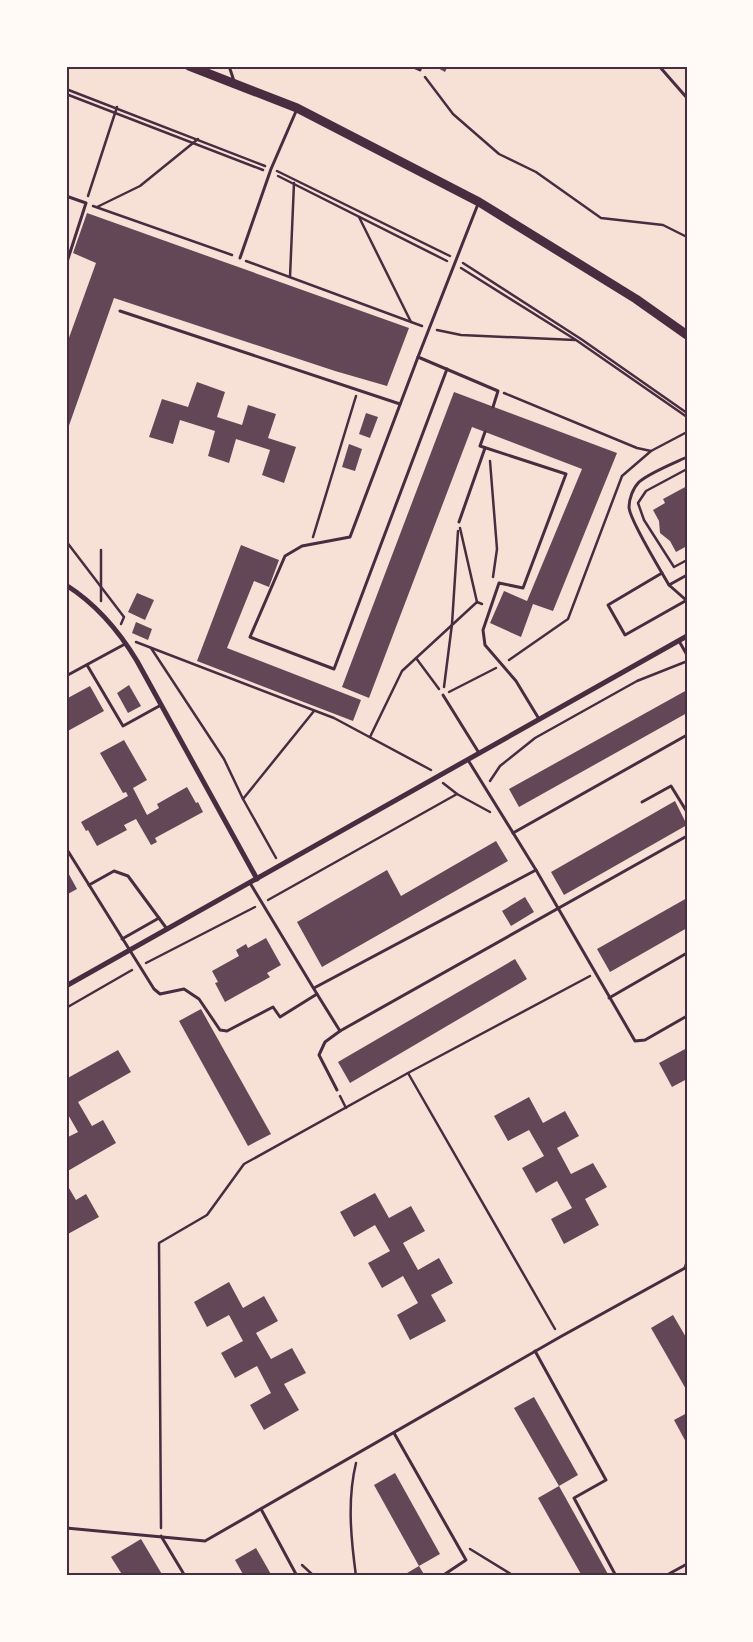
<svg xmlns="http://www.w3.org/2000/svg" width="753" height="1642" font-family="'Exo 2',sans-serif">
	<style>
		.building { fill: #644757 }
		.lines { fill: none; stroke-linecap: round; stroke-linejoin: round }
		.path { stroke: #4a2c40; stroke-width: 2.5 }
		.service { stroke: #4a2c40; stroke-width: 3 }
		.minor { stroke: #4a2c40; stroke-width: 5 }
		.secondary { stroke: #4a2c40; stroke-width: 9 }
		.neatline { fill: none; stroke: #4a2c40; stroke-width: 2 }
	</style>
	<rect width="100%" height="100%" fill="#f7e1d7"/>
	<g class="building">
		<path d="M 434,66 L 448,66 L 445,72 Z"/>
		<path d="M 87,213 L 409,328 L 387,386 L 335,371 L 114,298 L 66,434 L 66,346 L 96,263 L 73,253 Z"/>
		<path d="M 197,382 L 225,392 L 217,417 L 242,425 L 248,405 L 276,414 L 268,438 L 296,447 L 284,483 L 262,475 L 270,450 L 236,439 L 229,463 L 208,456 L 215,431 L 180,420 L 173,444 L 149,437 L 162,399 L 188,407 Z"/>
		<path d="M 454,392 L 617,453 L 553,611 L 533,604 L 521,637 L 490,623 L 504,591 L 527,601 L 582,469 L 472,427 L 369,698 L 342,687 Z"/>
		<path d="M 366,413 L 378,417 L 370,438 L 359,434 Z"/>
		<path d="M 349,444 L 362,449 L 355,471 L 342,467 Z"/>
		<path d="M 687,486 L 687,546 L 676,552 L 670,541 L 660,533 L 659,521 L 653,510 L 665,503 L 663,499 Z"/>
		<path d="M 241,545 L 279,560 L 269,587 L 254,581 L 227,648 L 361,700 L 353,721 L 197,661 Z"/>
		<path d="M 137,593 L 154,600 L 145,620 L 128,612 Z"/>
		<path d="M 136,622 L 152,629 L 148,640 L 132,633 Z"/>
		<path d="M 129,685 L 141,706 L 128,713 L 117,693 Z"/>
		<path d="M 90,686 L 104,711 L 66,732 L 66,699 Z"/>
		<path d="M 687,690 L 687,713 L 519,807 L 509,789 Z"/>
		<path d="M 124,740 L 147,780 L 133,788 L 147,815 L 159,808 L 157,804 L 187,787 L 196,803 L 198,802 L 203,812 L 155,838 L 157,842 L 151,845 L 136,819 L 124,825 L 127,830 L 97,846 L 88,830 L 86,831 L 81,822 L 128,796 L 126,792 L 123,793 L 100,753 Z"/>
		<path d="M 675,801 L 687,825 L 564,895 L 551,872 Z"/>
		<path d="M 496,841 L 508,861 L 322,967 L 297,922 L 387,870 L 401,896 Z"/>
		<path d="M 66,869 L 77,889 L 66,895 Z"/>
		<path d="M 525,897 L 534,912 L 511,926 L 502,911 Z"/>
		<path d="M 687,898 L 687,928 L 610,972 L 597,949 Z"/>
		<path d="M 266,938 L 281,965 L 267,973 L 270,977 L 225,1002 L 215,983 L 218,982 L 212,971 L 239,956 L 236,950 L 246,944 L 248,948 Z"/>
		<path d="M 515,959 L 527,979 L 350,1083 L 338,1062 Z"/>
		<path d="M 201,1009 L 271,1134 L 248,1146 L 179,1021 Z"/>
		<path d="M 687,1048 L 687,1079 L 672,1087 L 659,1063 Z"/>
		<path d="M 118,1050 L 131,1072 L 78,1102 L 92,1126 L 103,1120 L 116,1143 L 66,1172 L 66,1138 L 78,1132 L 66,1111 L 66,1079 Z"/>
		<path d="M 529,1097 L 543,1123 L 565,1111 L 579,1136 L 557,1148 L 571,1174 L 593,1163 L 607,1187 L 585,1199 L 599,1225 L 564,1244 L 551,1219 L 572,1208 L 557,1181 L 536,1193 L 522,1168 L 544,1156 L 529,1130 L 508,1141 L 494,1116 Z"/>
		<path d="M 66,1183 L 76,1200 L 86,1194 L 99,1217 L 66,1235 Z"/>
		<path d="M 375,1193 L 389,1218 L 411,1206 L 425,1231 L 403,1243 L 418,1270 L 439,1258 L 453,1283 L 431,1295 L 446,1321 L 410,1340 L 397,1315 L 418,1303 L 403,1276 L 382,1288 L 368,1263 L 390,1251 L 375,1225 L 354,1237 L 340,1212 Z"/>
		<path d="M 229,1282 L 243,1308 L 264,1296 L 278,1321 L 256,1333 L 271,1359 L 292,1348 L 306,1373 L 284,1384 L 299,1410 L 264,1430 L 250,1405 L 271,1393 L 257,1366 L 235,1378 L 221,1353 L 243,1341 L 229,1315 L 207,1327 L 194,1302 Z"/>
		<path d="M 673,1315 L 687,1339 L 687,1391 L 651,1328 Z"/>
		<path d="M 534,1397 L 578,1475 L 559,1486 L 514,1408 Z"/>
		<path d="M 687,1413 L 687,1444 L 674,1420 Z"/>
		<path d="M 395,1473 L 440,1554 L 419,1566 L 374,1485 Z"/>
		<path d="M 559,1486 L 609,1576 L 582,1576 L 538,1498 Z"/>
		<path d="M 141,1539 L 163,1576 L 123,1576 L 111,1557 Z"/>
		<path d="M 256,1548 L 272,1576 L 244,1576 L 235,1560 Z"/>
		<path d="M 419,1566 L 425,1576 L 402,1576 Z"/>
	</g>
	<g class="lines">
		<g class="path">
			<path d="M 425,77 L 453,114 L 499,154 L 536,172 L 601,218 L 663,225 L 687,237"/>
			<path d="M 66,89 L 265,166"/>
			<path d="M 66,94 L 263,170"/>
			<path d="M 277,171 L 450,256"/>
			<path d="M 278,176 L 447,261"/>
			<path d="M 88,196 L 117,107"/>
			<path d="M 93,206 L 232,255"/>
			<path d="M 97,207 L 140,186 L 198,139"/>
			<path d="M 359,217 L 411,322"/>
			<path d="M 246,261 L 422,326"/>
			<path d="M 463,263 L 581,339 L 687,413"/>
			<path d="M 461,268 L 576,340 L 687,417"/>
			<path d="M 290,277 L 294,183"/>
			<path d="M 437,330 L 461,335 L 575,340"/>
			<path d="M 504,393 L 637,448 L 651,451 L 687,432"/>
			<path d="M 490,461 L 497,549 L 493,577"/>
			<path d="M 687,469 L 646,491 L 638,503 L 644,520 L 674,567 L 687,560"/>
			<path d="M 460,528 L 477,602"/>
			<path d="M 313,537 L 356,396"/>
			<path d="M 66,541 L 124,617 L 121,624"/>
			<path d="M 101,550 L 101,601"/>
			<path d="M 136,642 L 334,718 L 431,770"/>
			<path d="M 151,648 L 224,759 L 243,799 L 276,858"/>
			<path d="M 416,658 L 439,689"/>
			<path d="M 509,660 L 568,619 L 622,476 L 651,451"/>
			<path d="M 444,687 L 452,624 L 458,531"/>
			<path d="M 449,692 L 496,668"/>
			<path d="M 370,737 L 402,671 L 477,602 L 482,604"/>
			<path d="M 490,781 L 500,766 L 535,738 L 637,681 L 685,662"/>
			<path d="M 443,783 L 457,794 L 490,812"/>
			<path d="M 243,799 L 314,711"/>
			<path d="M 268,900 L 457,794"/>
			<path d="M 146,963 L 255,907"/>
			<path d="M 66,1008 L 132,970"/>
			<path d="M 340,1096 L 346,1108"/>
			<path d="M 555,1329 L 408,1073 L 590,976"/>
			<path d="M 161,1528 L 159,1243 L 207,1215 L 244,1164 L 408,1073"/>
			<path d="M 470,1549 L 514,1576"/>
			<path d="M 302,1565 L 314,1576"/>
			<path d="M 356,1576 C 351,1539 347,1500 356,1463"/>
		</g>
		<g class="service">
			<path d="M 229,66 L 234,81"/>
			<path d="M 411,66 L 420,70 L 421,66"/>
			<path d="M 659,66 L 687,98"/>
			<path d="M 66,196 L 86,203 L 66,265"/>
			<path d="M 240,258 L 271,169 L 297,109"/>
			<path d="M 120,311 L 400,404"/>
			<path d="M 418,357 L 498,391 L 493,407"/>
			<path d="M 447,369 L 334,669 L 250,637 L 285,556 L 302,546 L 350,537 L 418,357 L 478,204"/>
			<path d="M 485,432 L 480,446 L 566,474 L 523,588 L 499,583 L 483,630 L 485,645 L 516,681 L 539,719"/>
			<path d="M 687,457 C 674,463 649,473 639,482 C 633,488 629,499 629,507 C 629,519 661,571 669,585 L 687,575"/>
			<path d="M 459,522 L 485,448"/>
			<path d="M 662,573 L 608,605 L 625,635 L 687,600"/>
			<path d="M 669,585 L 686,600"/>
			<path d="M 679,641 L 687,655"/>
			<path d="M 87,665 L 123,726 L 161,705"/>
			<path d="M 66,676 L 125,644"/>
			<path d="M 443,695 L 479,753"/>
			<path d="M 468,760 L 536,870 L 635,1041 L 645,1040 L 687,1016"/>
			<path d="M 642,802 L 671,786 L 687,812"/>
			<path d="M 513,833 L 687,735"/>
			<path d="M 66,848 L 154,989 L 160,994 L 184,989 L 199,999 L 220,1030 L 227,1031 L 273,1007 L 280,1017 L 317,994 L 250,883"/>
			<path d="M 89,885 L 114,871 L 128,876 L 167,929"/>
			<path d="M 122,939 L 159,918"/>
			<path d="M 314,988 L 536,870"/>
			<path d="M 317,994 L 340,1031 L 687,836"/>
			<path d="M 609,998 L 687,953"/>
			<path d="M 337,1090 L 319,1055 L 325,1042 L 340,1031"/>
			<path d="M 687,1262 L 685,1268 L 687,1270"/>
			<path d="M 535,1351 L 606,1480 L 574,1498 L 616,1576"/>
			<path d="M 394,1433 L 466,1560 L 442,1576"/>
			<path d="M 261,1509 L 297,1576"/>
			<path d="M 66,1528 L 205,1541 L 560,1337 L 685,1268"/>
			<path d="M 161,1536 L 185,1576"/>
			<path d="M 665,1576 L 687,1564"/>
		</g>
		<g class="minor">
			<path d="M 66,585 C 96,604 119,631 137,661 L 257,879"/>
			<path d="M 66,986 L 687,636"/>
		</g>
		<path class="secondary" d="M 189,66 L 297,108 L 479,202 L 636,299 L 687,335"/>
	</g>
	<rect width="753" height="1642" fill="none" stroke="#fffaf5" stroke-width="135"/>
	<rect x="68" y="68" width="618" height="1506" class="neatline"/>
</svg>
